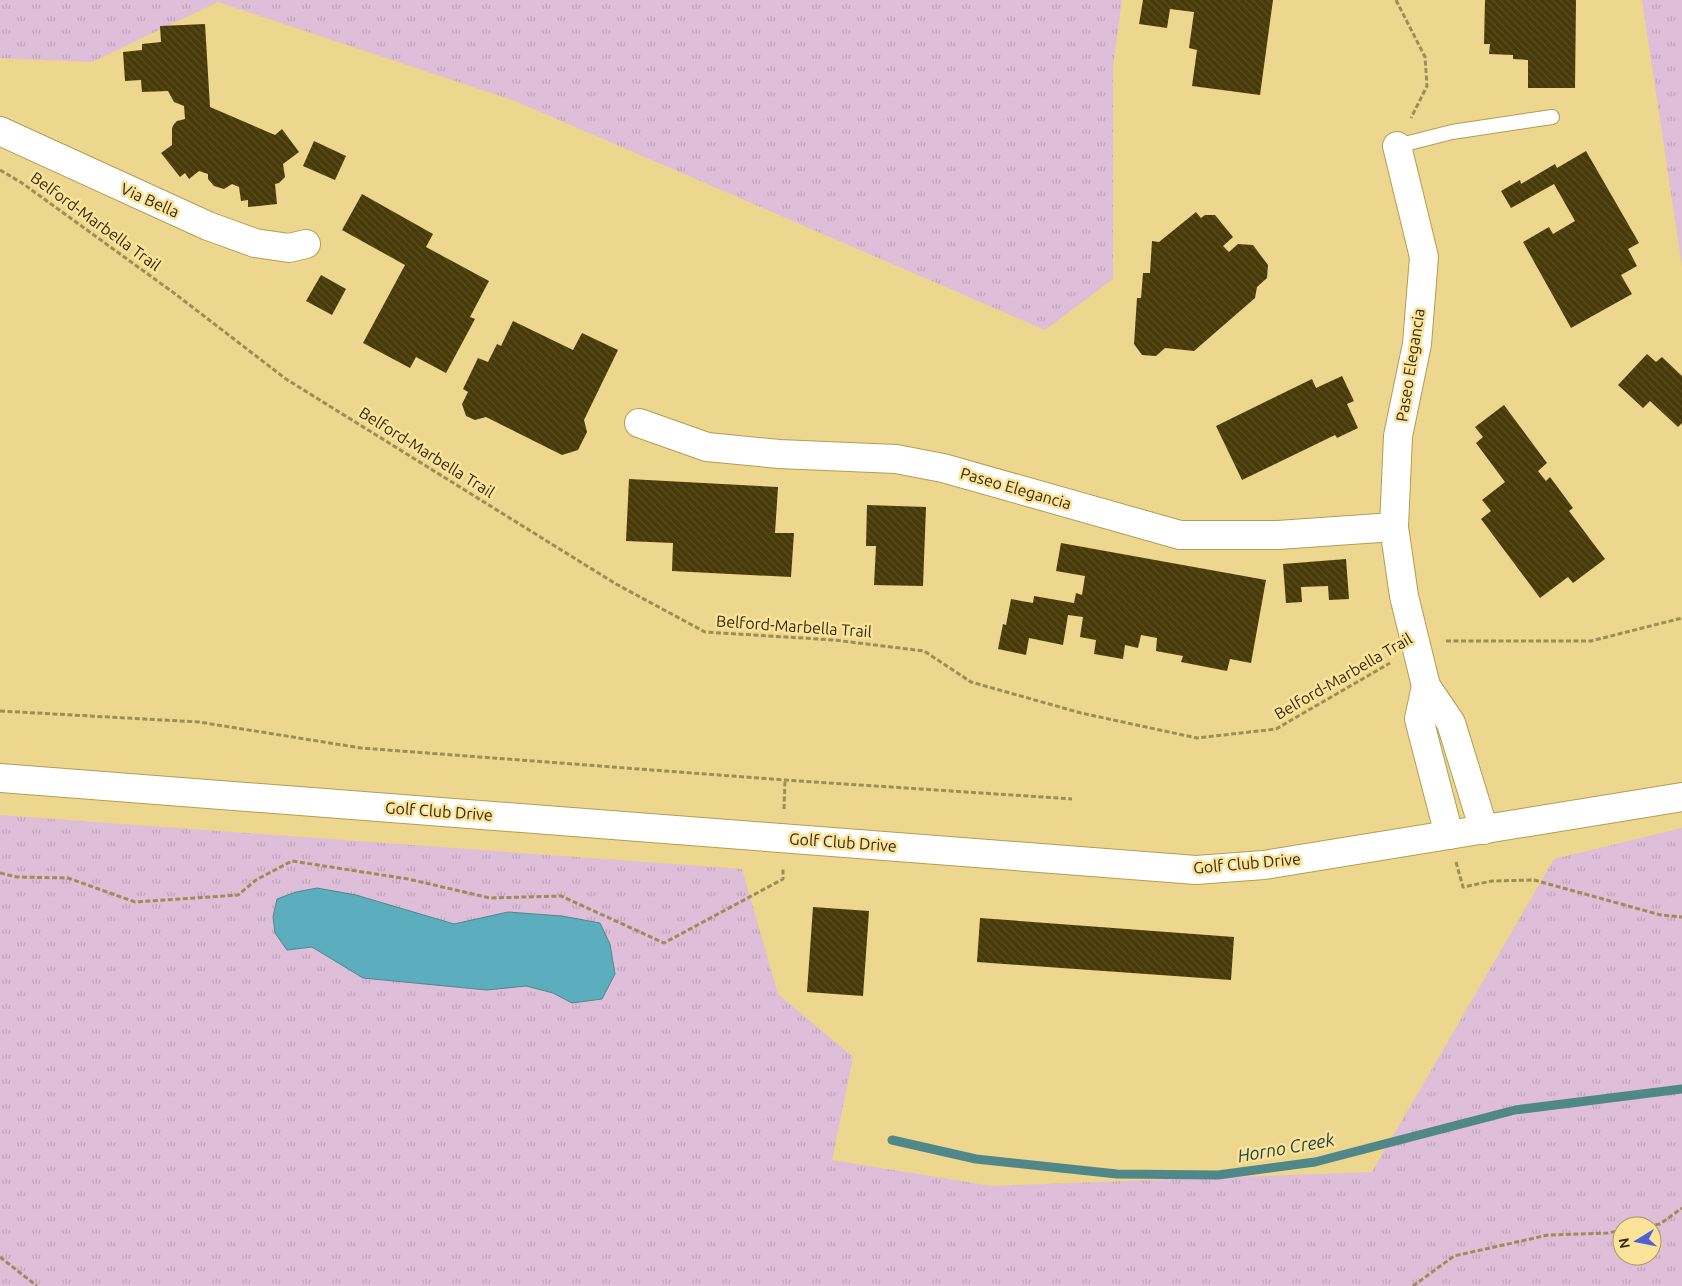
<svg xmlns="http://www.w3.org/2000/svg" width="1682" height="1286" font-family="Ubuntu,sans-serif">
	<style>
		.grass { fill: url(#grass-tufts); fill-rule: evenodd }
		.water { fill: #5caebe; stroke: #508789 }
		.lines { fill: none; stroke-linecap: round; stroke-linejoin: round }
		.stream { stroke: #508789; stroke-width: 9 }
		.building { fill: url(#building-back-hatch) }
		.lane-casing { stroke: #b39d56; stroke-width: 16 }
		.street-casing { stroke: #b39d56; stroke-width: 30 }
		.secondary-casing { stroke: #b39d56; stroke-width: 30 }
		.path { stroke: #9e8d56; stroke-width: 3; stroke-dasharray: 5 2.5; stroke-linecap: butt }
		.lane { stroke: #fff; stroke-width: 14 }
		.street { stroke: #fff; stroke-width: 28 }
		.secondary { stroke: #fff; stroke-width: 28 }
		.labels { text-anchor: middle; stroke-width: 5; stroke-linejoin: round; paint-order: stroke }
		.street-label { font-size: 16px; fill: #342b0c; stroke: #fbe39a }
		.water-label { font-size: 18px; font-style: italic; fill: #1c434a; stroke: #fbe39a }
	</style>
	<defs>
		<pattern id="grass-tufts" width="24" height="20" patternUnits="userSpaceOnUse" patternTransform="scale(1.25)"><rect width="24" height="20" fill="#dfbed9"/><path d="M3 7l-1-3M5 7V3M7 7l1-3M15 17l-1-3M17 17v-4M19 17l1-3" fill="none" stroke="#c0a3b9"/></pattern>
		<pattern id="building-back-hatch" width="6" height="6" patternUnits="userSpaceOnUse" patternTransform="scale(1.25)"><rect width="6" height="6" fill="#483a08"/><path d="M-1 5l2 2M0 0l6 6M5-1l2 2" fill="none" stroke="#5a4e22"/></pattern>
	</defs>
	<rect width="100%" height="100%" fill="#edd68d"/>
	<g class="grass">
		<path d="M 0,0 L 1122,0 L 1113,66 L 1113,279 L 1045,330 L 515,101 L 218,2 L 92,62 L 0,58 Z"/>
		<path d="M 1642,0 L 1682,0 L 1682,266 Z"/>
		<path d="M 0,815 L 742,869 L 778,994 L 853,1057 L 832,1160 L 992,1186 L 1372,1172 L 1554,859 L 1682,828 L 1682,1286 L 0,1286 ZM 1622,1226 L 1652,1226 L 1652,1256 L 1622,1256 Z"/>
	</g>
	<path class="water" d="M 317,888 L 356,895 L 454,924 L 508,912 L 562,916 L 600,923 L 610,944 L 615,974 L 602,999 L 572,1003 L 553,993 L 526,986 L 487,990 L 363,978 L 312,947 L 287,950 L 275,933 L 273,917 L 277,899 L 296,892 Z"/>
	<g class="lines">
		<path class="stream" d="M 892,1140 L 976,1159 L 1117,1174 L 1218,1175 L 1315,1162 L 1515,1110 L 1682,1089"/>
	</g>
	<g class="building">
		<path d="M 1143,0 L 1273,0 L 1260,95 L 1192,86 L 1197,50 L 1189,48 L 1194,12 L 1170,9 L 1167,28 L 1139,24 Z"/>
		<path d="M 1485,0 L 1576,0 L 1575,88 L 1528,88 L 1528,60 L 1513,59 L 1513,55 L 1489,54 L 1490,44 L 1484,44 Z"/>
		<path d="M 205,24 L 210,107 L 275,135 L 282,129 L 299,152 L 283,164 L 285,177 L 279,183 L 275,184 L 277,204 L 248,207 L 248,200 L 241,201 L 239,187 L 232,184 L 224,189 L 214,186 L 208,179 L 208,174 L 199,171 L 189,179 L 185,173 L 180,177 L 161,153 L 172,145 L 172,128 L 174,124 L 177,121 L 185,119 L 184,106 L 174,102 L 168,91 L 142,92 L 141,80 L 125,81 L 123,52 L 142,50 L 142,44 L 161,42 L 160,26 Z"/>
		<path d="M 314,141 L 346,156 L 335,180 L 303,166 Z"/>
		<path d="M 1586,151 L 1639,243 L 1628,249 L 1637,266 L 1621,275 L 1632,294 L 1571,328 L 1523,242 L 1549,227 L 1553,234 L 1575,221 L 1554,184 L 1511,208 L 1501,191 L 1520,180 L 1521,184 L 1555,164 L 1557,168 Z"/>
		<path d="M 362,194 L 433,234 L 426,247 L 489,281 L 470,317 L 475,319 L 446,373 L 416,357 L 410,368 L 363,343 L 405,265 L 342,230 Z"/>
		<path d="M 1196,212 L 1201,218 L 1205,215 L 1215,215 L 1233,237 L 1223,246 L 1229,252 L 1238,244 L 1253,245 L 1268,265 L 1267,278 L 1257,287 L 1255,298 L 1194,351 L 1165,348 L 1156,356 L 1142,355 L 1134,344 L 1137,298 L 1141,298 L 1143,273 L 1150,273 L 1152,241 L 1159,242 Z"/>
		<path d="M 321,275 L 346,289 L 332,315 L 306,301 Z"/>
		<path d="M 513,321 L 573,350 L 582,333 L 618,350 L 584,420 L 587,432 L 578,450 L 562,455 L 486,417 L 475,420 L 466,416 L 462,404 L 468,392 L 463,389 L 478,358 L 488,362 L 497,344 L 501,346 Z"/>
		<path d="M 1647,354 L 1656,362 L 1662,357 L 1682,376 L 1682,423 L 1678,427 L 1650,401 L 1643,408 L 1618,385 Z"/>
		<path d="M 1342,376 L 1354,401 L 1347,404 L 1358,428 L 1337,438 L 1335,435 L 1242,480 L 1216,426 L 1312,379 L 1316,388 Z"/>
		<path d="M 1504,405 L 1547,463 L 1538,471 L 1546,481 L 1550,477 L 1573,508 L 1569,511 L 1605,559 L 1573,583 L 1568,577 L 1540,598 L 1481,519 L 1491,511 L 1482,500 L 1505,482 L 1476,443 L 1483,437 L 1475,427 Z"/>
		<path d="M 629,479 L 778,487 L 775,533 L 794,533 L 791,577 L 672,571 L 673,543 L 626,541 Z"/>
		<path d="M 867,505 L 926,507 L 923,586 L 874,585 L 876,546 L 866,546 Z"/>
		<path d="M 1061,543 L 1266,580 L 1251,663 L 1230,659 L 1227,671 L 1181,662 L 1183,656 L 1156,651 L 1157,638 L 1141,635 L 1138,648 L 1125,645 L 1123,659 L 1094,654 L 1096,640 L 1080,637 L 1083,617 L 1068,615 L 1063,645 L 1029,638 L 1026,655 L 998,649 L 1003,624 L 1006,625 L 1011,599 L 1033,603 L 1034,596 L 1074,603 L 1076,593 L 1082,595 L 1085,576 L 1056,571 Z"/>
		<path d="M 1346,559 L 1349,599 L 1329,600 L 1328,586 L 1301,587 L 1302,602 L 1286,603 L 1283,564 Z"/>
		<path d="M 813,907 L 869,911 L 863,996 L 807,992 Z"/>
		<path d="M 980,918 L 1234,937 L 1231,980 L 977,962 Z"/>
	</g>
	<g class="lines">
		<defs>
			<path id="lane" d="M 1397,146 L 1452,132 L 1552,117"/>
			<g id="street">
				<path d="M 0,131 L 208,226 L 255,243 L 289,248 L 306,244"/>
				<path d="M 1397,146 L 1424,257 L 1417,344 L 1398,436 L 1394,527 L 1404,596 L 1426,686 L 1451,723 L 1484,830"/>
				<path d="M 639,423 L 707,447 L 779,454 L 896,459 L 943,468 L 1180,535 L 1278,535 L 1394,527"/>
				<path d="M 1426,686 L 1419,719 L 1449,835"/>
			</g>
			<path id="secondary" d="M 0,778 L 1196,870 L 1264,865 L 1682,797"/>
		</defs>
		<use href="#lane" class="lane-casing"/>
		<use href="#street" class="street-casing"/>
		<use href="#secondary" class="secondary-casing"/>
		<g class="path">
			<path d="M 1396,0 L 1425,57 L 1427,86 L 1411,118"/>
			<path d="M 0,170 L 22,183 L 174,293 L 286,379 L 616,584 L 705,632 L 834,640 L 924,651 L 971,682 L 1081,713 L 1197,738 L 1276,729 L 1390,663"/>
			<path d="M 1446,641 L 1591,641 L 1682,618"/>
			<path d="M 0,711 L 199,722 L 361,748 L 785,780 L 1072,799"/>
			<path d="M 784,809 L 785,780"/>
			<path d="M 1456,862 L 1463,887 L 1492,881 L 1534,880 L 1661,915 L 1682,917"/>
			<path d="M 0,873 L 17,877 L 68,878 L 135,902 L 238,895 L 256,880 L 292,861 L 408,879 L 490,898 L 561,896 L 664,943 L 783,879 L 783,868"/>
			<path d="M 1648,1226 L 1660,1224 L 1682,1208"/>
			<path d="M 0,1257 L 37,1286"/>
			<path d="M 1413,1286 L 1454,1256 L 1548,1235 L 1608,1233 L 1622,1230"/>
		</g>
		<use href="#lane" class="lane"/>
		<use href="#street" class="street"/>
		<use href="#secondary" class="secondary"/>
	</g>
	<g class="labels">
		<g class="street-label">
			<text transform="translate(150 200) rotate(24)" y="6">Via Bella</text>
			<text transform="translate(96 221) rotate(36)" y="6">Belford-Marbella Trail</text>
			<text transform="translate(1410 365) rotate(-81)" y="6">Paseo Elegancia</text>
			<text transform="translate(427 452) rotate(32)" y="6">Belford-Marbella Trail</text>
			<text transform="translate(1016 488) rotate(16)" y="6">Paseo Elegancia</text>
			<text transform="translate(794 626) rotate(4)" y="6">Belford-Marbella Trail</text>
			<text transform="translate(1343 676) rotate(-30)" y="6">Belford-Marbella Trail</text>
			<text transform="translate(439 811) rotate(4)" y="6">Golf Club Drive</text>
			<text transform="translate(843 842) rotate(4)" y="6">Golf Club Drive</text>
			<text transform="translate(1247 863) rotate(-5)" y="6">Golf Club Drive</text>
		</g>
		<g class="water-label">
			<text transform="translate(1286 1148) rotate(-10)" y="6">Horno Creek</text>
		</g>
	</g>
	<g transform="translate(1637 1241) rotate(260)"><circle r="24" fill="#fbe39a" stroke="#ab9961"/>
	<path d="M0-4L9 19L0 12L-9 19Z" fill="#4f61d7"/>
	<text y="-8" font-size="14" font-weight="bold" text-anchor="middle" fill="#342b0c">N</text>
	</g>
</svg>
